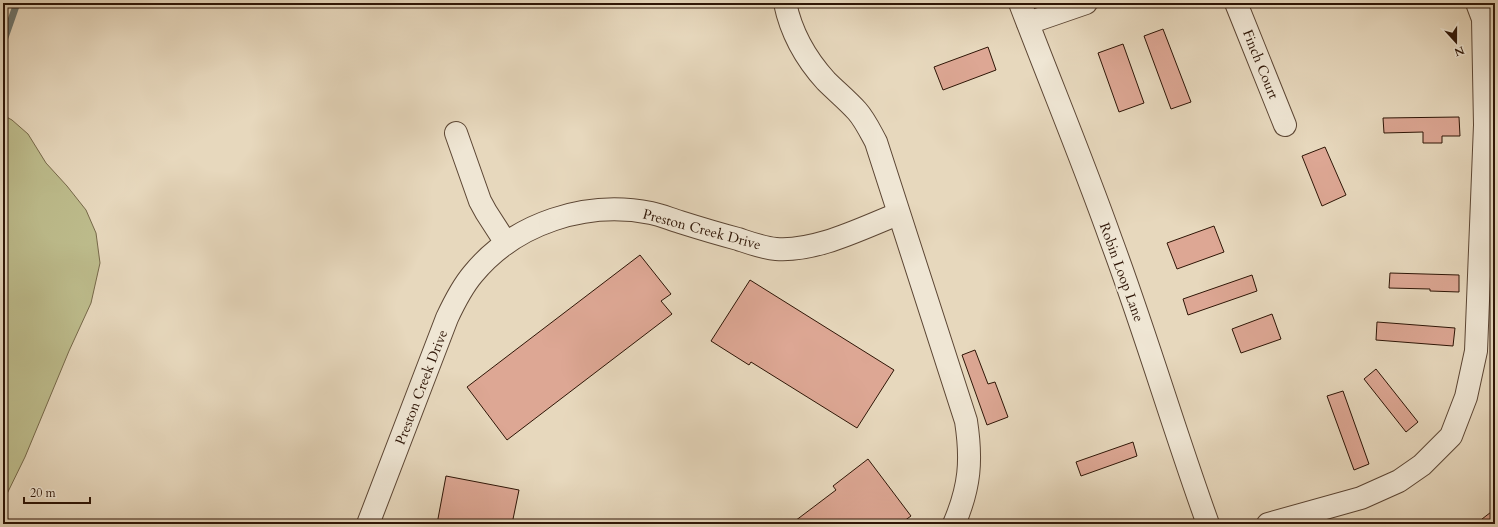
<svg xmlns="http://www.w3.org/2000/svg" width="1498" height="527" font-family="Cardo,serif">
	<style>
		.green { fill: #bdbc8c; stroke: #766849 }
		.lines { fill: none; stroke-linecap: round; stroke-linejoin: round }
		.stream { stroke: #6e7770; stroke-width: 7 }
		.building { fill: #dda794; stroke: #2e1506 }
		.minor-casing { stroke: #5c4634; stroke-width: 24 }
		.minor { stroke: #efe6d4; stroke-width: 22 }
		.labels { text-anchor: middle; stroke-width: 4; stroke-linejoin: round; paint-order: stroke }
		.street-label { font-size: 14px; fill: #2e1506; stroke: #efe6d4 }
	</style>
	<rect width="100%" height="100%" fill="#e7d8bd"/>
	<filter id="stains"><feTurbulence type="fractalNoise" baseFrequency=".005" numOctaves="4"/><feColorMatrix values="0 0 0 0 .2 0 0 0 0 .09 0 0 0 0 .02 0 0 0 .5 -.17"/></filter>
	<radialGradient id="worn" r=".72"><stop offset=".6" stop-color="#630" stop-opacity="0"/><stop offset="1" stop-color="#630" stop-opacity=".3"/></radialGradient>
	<path class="green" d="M 3,115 L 12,120 L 28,134 L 46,163 L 67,186 L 86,210 L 96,233 L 100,263 L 91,303 L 69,351 L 25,457 L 3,502 Z"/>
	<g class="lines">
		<path class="stream" d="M 3,43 L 17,3"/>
	</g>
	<g class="building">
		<path d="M 1163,29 L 1191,102 L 1171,109 L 1144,36 Z"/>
		<path d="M 1123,44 L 1144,103 L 1119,112 L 1098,53 Z"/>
		<path d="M 988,47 L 996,70 L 943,90 L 934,67 Z"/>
		<path d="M 1459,117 L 1460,136 L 1442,136 L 1442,143 L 1423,143 L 1423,132 L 1384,133 L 1383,118 Z"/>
		<path d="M 1325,147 L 1346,195 L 1322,206 L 1302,156 Z"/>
		<path d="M 1214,226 L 1224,252 L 1177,269 L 1167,243 Z"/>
		<path d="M 640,255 L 671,294 L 661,301 L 672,314 L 507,440 L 467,387 Z"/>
		<path d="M 1390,273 L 1459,275 L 1459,292 L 1430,291 L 1430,289 L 1389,288 Z"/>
		<path d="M 1252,275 L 1257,291 L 1188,315 L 1183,299 Z"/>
		<path d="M 750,280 L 894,370 L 857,428 L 751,362 L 749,365 L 711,341 Z"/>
		<path d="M 1272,314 L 1281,339 L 1241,353 L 1232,329 Z"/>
		<path d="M 1377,322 L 1455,328 L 1453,346 L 1376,340 Z"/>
		<path d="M 975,350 L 988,384 L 995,382 L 1008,417 L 987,425 L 962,355 Z"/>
		<path d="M 1376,369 L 1418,422 L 1406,432 L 1364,379 Z"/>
		<path d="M 1343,391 L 1369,464 L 1354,470 L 1327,396 Z"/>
		<path d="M 1133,442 L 1137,456 L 1081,476 L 1076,462 Z"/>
		<path d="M 868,459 L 911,516 L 900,524 L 791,524 L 836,490 L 833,486 Z"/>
		<path d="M 446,476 L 519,490 L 512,524 L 437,524 Z"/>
		<path d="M 1495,509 L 1495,524 L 1486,524 L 1482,519 Z"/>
	</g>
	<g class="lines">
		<defs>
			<g id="minor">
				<path d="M 785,3 C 791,32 806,59 826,81 C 836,91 847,100 857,111 C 865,120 870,131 876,142 L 966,421 C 972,460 970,487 954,524"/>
				<path d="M 1020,3 C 1050,82 1083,161 1111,240 C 1146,334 1174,430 1208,524"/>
				<path d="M 1236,3 L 1285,125"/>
				<path d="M 1028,23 L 1086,3"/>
				<path d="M 456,133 L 480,201 L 486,212 L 506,243"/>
				<path d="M 368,524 L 447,318 C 454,303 462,287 473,274 C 515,223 586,200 651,213 C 661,215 670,219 680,222 C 699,228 719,234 738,239 C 750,243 763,248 776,249 C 816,252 862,228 898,214"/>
				<path d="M 1268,524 L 1361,498 L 1399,481 L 1422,465 L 1451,436 L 1466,397 L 1476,351 L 1485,125 L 1483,19 L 1477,3"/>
			</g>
		</defs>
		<use href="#minor" class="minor-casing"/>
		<use href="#minor" class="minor"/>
	</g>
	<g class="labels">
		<g class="street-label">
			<text transform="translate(1261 64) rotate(68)" y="5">Finch Court</text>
			<text transform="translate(702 229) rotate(15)" y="5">Preston Creek Drive</text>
			<text transform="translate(1122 272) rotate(70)" y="5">Robin Loop Lane</text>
			<text transform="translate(421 387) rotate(-69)" y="5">Preston Creek Drive</text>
		</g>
	</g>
	<rect width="1498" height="527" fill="none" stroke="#e7d8bd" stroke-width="16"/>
	<rect x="4" y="4" width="1490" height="519" fill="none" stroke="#2e1506" stroke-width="2"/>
	<rect x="8" y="8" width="1482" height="511" fill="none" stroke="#2e1506"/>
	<g transform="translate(1456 42) rotate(159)" stroke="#efe6d4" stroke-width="3" paint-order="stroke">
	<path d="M0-3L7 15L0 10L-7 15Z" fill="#2e1506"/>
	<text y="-6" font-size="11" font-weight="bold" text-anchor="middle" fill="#2e1506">N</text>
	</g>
	<path d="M24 497v6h66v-6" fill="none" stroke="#2e1506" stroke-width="2"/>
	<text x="30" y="497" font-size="12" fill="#2e1506" stroke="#efe6d4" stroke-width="3" paint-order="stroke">20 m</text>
	<rect width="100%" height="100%" filter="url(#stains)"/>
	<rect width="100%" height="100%" fill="url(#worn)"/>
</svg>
